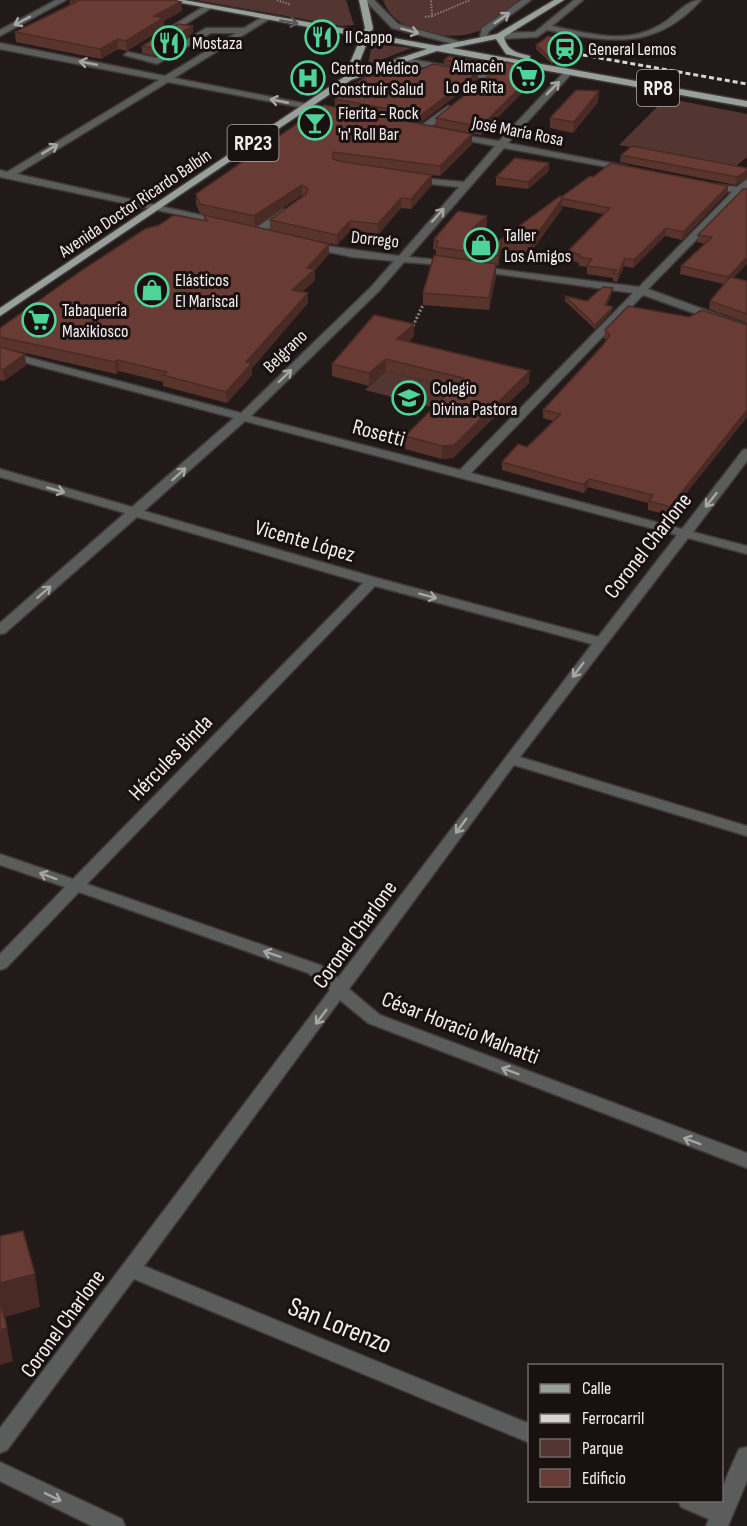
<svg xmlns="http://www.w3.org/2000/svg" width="747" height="1526" font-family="'Sofia Sans Condensed',sans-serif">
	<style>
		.green { fill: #533631 }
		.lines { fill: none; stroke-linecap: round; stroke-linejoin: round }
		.minor-casing { stroke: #3f3837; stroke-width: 3 }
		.major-casing { stroke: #3f3837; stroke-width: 3 }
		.path-far1 { stroke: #857f7e; stroke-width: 2; stroke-dasharray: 1.5 1.5; stroke-linecap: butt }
		.path { stroke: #857f7e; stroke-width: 3; stroke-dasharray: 2 2; stroke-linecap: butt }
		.minor { fill: #5a5d5b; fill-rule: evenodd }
		.major { fill: #98a09b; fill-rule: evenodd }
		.rail { stroke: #d9d4d3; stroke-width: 3; stroke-dasharray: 5 3; stroke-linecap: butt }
		.wall { fill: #59342d }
		.shaded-wall { fill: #492a24 }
		.building { fill: #683c34; stroke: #492a24; stroke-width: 1.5 }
		.oneway { stroke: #a6a6a4 }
		.oneway2 { stroke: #585856 }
		.labels { text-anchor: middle; stroke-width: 6; stroke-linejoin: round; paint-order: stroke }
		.far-poi-label { font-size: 18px; fill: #f3eeed; stroke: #181110; text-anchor: start }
		.far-street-label { font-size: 18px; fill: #f3eeed; stroke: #181110 }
		.shield { fill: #181110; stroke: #b1acab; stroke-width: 1.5 }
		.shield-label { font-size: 21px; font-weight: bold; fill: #f3eeed }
		.street-label { font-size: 22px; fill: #f3eeed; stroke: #181110 }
		.near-street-label { font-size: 27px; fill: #f3eeed; stroke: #181110 }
	</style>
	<rect width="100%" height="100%" fill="#221a19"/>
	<g class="green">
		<path d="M 196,0 L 346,0 L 354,25 L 342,26 Z"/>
		<path d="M 383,0 L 521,0 C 510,11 491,27 476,32 C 446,42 394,33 383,0 Z"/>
		<path d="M 377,44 L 411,48 L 368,65 L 371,49 Z"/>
		<path d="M 666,98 L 747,114 L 747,157 L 735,167 L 619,145 Z"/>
		<path d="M 386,371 L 463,391 L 443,410 L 365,390 Z"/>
	</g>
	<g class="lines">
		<defs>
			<g id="minor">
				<path d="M 56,0 L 66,0 L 0,36 L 0,30 Z"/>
				<path d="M 365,0 L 374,0 L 398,24 L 465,43 L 461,46 L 392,28 Z"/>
				<path d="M 522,0 L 531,0 L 489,31 L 485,41 L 479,41 L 482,28 Z"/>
				<path d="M 574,0 L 583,0 L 552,26 C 587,33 626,45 658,26 C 673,19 685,0 701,0 C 654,52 609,42 547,30 L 537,37 L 500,39 L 496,36 L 500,33 L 535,32 Z"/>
				<path d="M 206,5 L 213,7 L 168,35 L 161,33 Z"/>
				<path d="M 264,16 L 271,18 L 174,78 L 338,110 L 343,113 L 341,115 L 168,82 L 17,174 L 223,220 L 228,223 L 227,225 L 0,177 L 0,170 L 7,172 L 159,80 L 0,49 L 0,43 L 165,76 L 236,33 L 211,33 L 157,64 L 124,55 L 128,52 L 156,58 L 206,28 L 244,28 Z"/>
				<path d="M 400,57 L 491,74 L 495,77 L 491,80 L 397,62 L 397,58 Z"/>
				<path d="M 566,70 L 573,72 L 508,143 L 626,166 L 631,169 L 629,171 L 504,148 L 409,257 L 450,261 L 454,262 L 454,266 L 404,262 L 379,291 L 251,416 L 460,470 L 633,293 L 476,271 L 471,268 L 472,266 L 639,287 L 732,192 L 706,187 L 706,183 L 737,187 L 747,179 L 747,195 L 741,194 L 648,289 L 747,325 L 747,332 L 643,295 L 471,473 L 682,529 L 743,450 L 747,449 L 747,461 L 693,532 L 747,546 L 747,554 L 688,538 L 520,757 L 747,826 L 747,836 L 514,765 L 349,989 L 380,1015 L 747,1153 L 747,1168 L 368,1023 L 340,1000 L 144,1266 L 530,1424 L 530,1443 L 134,1279 L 7,1450 L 0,1453 L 0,1428 L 330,990 L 308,973 L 79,892 L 6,968 L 0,970 L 0,954 L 65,887 L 0,865 L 0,854 L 73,879 L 363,583 L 137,517 L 5,633 L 0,634 L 0,623 L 125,513 L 0,477 L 0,469 L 132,507 L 234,418 L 0,356 L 0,350 L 241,413 L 371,287 L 394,261 L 352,257 L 306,247 L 306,243 L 399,256 L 459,187 L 412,182 L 407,179 L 409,177 L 464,182 L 495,146 L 449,137 L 449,133 L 499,141 ZM 245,421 L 677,535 L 598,637 L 377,578 L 144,511 ZM 375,586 L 592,644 L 338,978 L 320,965 L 87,884 Z"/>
				<path d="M 448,106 L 456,108 L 425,131 L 419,131 L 419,127 Z"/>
				<path d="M 283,209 L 292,211 L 261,234 L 253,234 L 253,230 Z"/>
				<path d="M 747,1447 L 747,1481 L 728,1526 L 706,1526 L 709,1519 L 681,1507 L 678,1500 L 722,1500 C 722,1483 732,1465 739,1449 Z"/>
				<path d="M 0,1462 L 122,1519 L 125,1526 L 92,1526 L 0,1481 Z"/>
			</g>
			<path id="major" d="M 166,0 L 184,0 L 363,32 L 365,28 L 359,0 L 367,0 L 373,28 L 371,34 L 438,46 L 497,34 L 554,0 L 564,0 L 504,37 C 507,51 517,53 530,56 L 530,60 L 506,54 L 496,39 L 452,48 L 747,101 L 747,107 L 437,51 L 351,80 L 0,316 L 0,308 L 344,77 L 361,37 ZM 369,38 L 427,49 L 355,73 Z"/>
		</defs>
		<use href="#minor" class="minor-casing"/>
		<use href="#major" class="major-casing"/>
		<g class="path-far1">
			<path d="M 277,0 L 291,5"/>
			<path d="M 432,16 L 470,0"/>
			<path d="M 425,17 L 432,16 L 431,0"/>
		</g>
		<path class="path" d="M 413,326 L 423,305"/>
		<use href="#minor" class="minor"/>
		<use href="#major" class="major"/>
		<path class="rail" d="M 583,55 L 747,84"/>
	</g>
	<g class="wall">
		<path d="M 70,1 L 181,2 L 182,11 L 164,21 L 164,28 L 127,51 L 118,49 L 101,59 L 16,42 L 15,32 L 70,5 Z"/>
		<path d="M 193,33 L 156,56 L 142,53 L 142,46 Z"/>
		<path d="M 572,44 L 552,64 L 536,49 L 536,45 Z"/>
		<path d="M 444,60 L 493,64 L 493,68 L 488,72 L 444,64 Z"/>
		<path d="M 420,70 L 478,72 L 478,79 L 420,123 L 335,106 L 335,99 Z"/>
		<path d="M 539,76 L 494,121 L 481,135 L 435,126 L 436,118 Z"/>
		<path d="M 598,102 L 573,133 L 550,128 L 550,118 Z"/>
		<path d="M 324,105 L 472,134 L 472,144 L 440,176 L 432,175 L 432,185 L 411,209 L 401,208 L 378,235 L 350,231 L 337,245 L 270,230 L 270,220 L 303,196 L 302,195 L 255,227 L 329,244 L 329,254 L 315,270 L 315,280 L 302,292 L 308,293 L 308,303 L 252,368 L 252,375 L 227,403 L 163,386 L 163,382 L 119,371 L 116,374 L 8,349 L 26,365 L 4,381 L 0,380 L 0,328 L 204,221 L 204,215 L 244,224 L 200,214 L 196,204 L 196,194 Z"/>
		<path d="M 621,155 L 747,168 L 736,185 L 620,162 Z"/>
		<path d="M 549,163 L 549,171 L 528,189 L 496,185 L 496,177 Z"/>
		<path d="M 728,186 L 727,193 L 682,240 L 665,236 L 633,268 L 624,266 L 617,282 L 613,281 L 613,278 L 587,274 L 587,267 L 579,266 L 579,263 L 567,259 L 568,251 L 603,214 L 562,206 L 562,209 L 530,253 L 501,249 L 498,266 L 496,265 L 496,276 L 489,310 L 423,305 L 423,293 L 436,256 L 436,250 L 433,249 L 434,239 L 487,216 L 487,226 L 477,235 L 488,249 L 561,197 Z"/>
		<path d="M 747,189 L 733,278 L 747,281 L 747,323 L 709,309 L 710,301 L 724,284 L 680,274 L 681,266 L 705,244 L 697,242 L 698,235 Z"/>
		<path d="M 612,292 L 607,305 L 612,311 L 595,329 L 565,301 L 565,296 L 587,301 Z"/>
		<path d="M 689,317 L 747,325 L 747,417 L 669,515 L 648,510 L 648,503 L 588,487 L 584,493 L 577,491 L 502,470 L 502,462 L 527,447 L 553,421 L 543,418 L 543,410 L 603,345 L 606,340 L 604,338 L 605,330 Z"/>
		<path d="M 414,336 L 408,342 L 529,383 L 453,458 L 442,459 L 405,449 L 405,436 L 453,388 L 386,371 L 369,386 L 332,376 L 332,364 Z"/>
	</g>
	<g class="shaded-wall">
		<path d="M 181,2 L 182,11 L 164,21 L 164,28 L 127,51 L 126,41 L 154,16 Z"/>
		<path d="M 193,26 L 193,33 L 156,56 L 155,48 Z"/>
		<path d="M 118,39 L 118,49 L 101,59 L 100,49 Z"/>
		<path d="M 572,41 L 572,44 L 552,64 L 552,60 Z"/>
		<path d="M 493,64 L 493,68 L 488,72 L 488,68 Z"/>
		<path d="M 540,69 L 539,76 L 494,121 L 481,135 L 481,127 L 494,113 Z"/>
		<path d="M 478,72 L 478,79 L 420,123 L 421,115 Z"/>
		<path d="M 599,91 L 598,102 L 573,133 L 574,122 Z"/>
		<path d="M 472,134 L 472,144 L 440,176 L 440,166 Z"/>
		<path d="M 549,163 L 549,171 L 528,189 L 528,182 Z"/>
		<path d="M 747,171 L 747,178 L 736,185 L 737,177 Z"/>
		<path d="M 432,175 L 432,185 L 411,209 L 411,199 Z"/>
		<path d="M 302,185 L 302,195 L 255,227 L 254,216 Z"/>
		<path d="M 728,186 L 727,193 L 682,240 L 683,232 Z"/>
		<path d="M 401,198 L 401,208 L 378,235 L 378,224 Z"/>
		<path d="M 562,199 L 562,209 L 530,253 L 531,243 Z"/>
		<path d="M 487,216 L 487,226 L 472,239 L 472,229 Z"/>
		<path d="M 350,221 L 350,231 L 337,245 L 337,235 Z"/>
		<path d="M 666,228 L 665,236 L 633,268 L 634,260 Z"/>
		<path d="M 502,239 L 501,249 L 498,266 L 498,256 Z"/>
		<path d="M 329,244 L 329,254 L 315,270 L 315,280 L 293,300 L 292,290 L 307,268 Z"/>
		<path d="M 747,257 L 747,264 L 727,285 L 728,277 Z"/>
		<path d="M 625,258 L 624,266 L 617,282 L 618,274 Z"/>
		<path d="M 496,264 L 496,276 L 489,310 L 489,298 Z"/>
		<path d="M 613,288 L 612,292 L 605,309 L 605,305 Z"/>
		<path d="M 308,293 L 308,303 L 252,368 L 252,375 L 227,403 L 226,392 L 246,362 Z"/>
		<path d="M 613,307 L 612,311 L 595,329 L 595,325 Z"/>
		<path d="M 414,324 L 414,336 L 396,352 L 397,339 Z"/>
		<path d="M 25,354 L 26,365 L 4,381 L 3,370 Z"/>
		<path d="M 386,359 L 386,371 L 369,386 L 369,373 Z"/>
		<path d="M 118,360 L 119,371 L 116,374 L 115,362 Z"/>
		<path d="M 530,371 L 529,383 L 453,458 L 442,459 L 442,446 Z"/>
		<path d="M 747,410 L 747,417 L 669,515 L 670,507 Z"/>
		<path d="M 589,479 L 588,487 L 584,493 L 584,484 Z"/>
		<path d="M 35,1274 L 40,1307 L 2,1318 L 0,1305 L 0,1283 Z"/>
		<path d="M 7,1328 L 13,1361 L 0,1365 L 0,1330 Z"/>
	</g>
	<g class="building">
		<path d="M 71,0 L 173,0 L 181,2 L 154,16 L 163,18 L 126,41 L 118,39 L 100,49 L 15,32 L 76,2 L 70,1 Z"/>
		<path d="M 178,24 L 193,26 L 155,48 L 142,46 Z"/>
		<path d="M 548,36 L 572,41 L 552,60 L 536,45 Z"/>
		<path d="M 449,56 L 493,64 L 488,68 L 444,60 Z"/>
		<path d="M 506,62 L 540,69 L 494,113 L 481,127 L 436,118 Z"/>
		<path d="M 401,63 L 420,70 L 433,64 L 478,72 L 421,115 L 335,99 L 365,77 Z"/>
		<path d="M 576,90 L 599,91 L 574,122 L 550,118 Z"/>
		<path d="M 324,105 L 472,134 L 440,166 L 333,152 L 333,159 L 338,161 L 432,175 L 411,199 L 401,198 L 378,224 L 350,221 L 337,235 L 270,220 L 306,194 L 308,189 L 302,185 L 254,216 L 200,204 L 196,194 Z"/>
		<path d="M 632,146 L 747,168 L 747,171 L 737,177 L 621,155 Z"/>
		<path d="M 515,158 L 549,163 L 528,182 L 496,177 Z"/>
		<path d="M 611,163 L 728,186 L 683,232 L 666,228 L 634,260 L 625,258 L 618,274 L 613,273 L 617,270 L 587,266 L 592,259 L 579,257 L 580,255 L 568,251 L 610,208 L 560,198 L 590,176 L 593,177 Z"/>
		<path d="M 743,189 L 747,189 L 747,257 L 728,277 L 681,266 L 712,237 L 698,235 Z"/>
		<path d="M 560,196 L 562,199 L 531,243 L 502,239 L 498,256 L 436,247 L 438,241 L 434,239 L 458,211 L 487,216 L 472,229 L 488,249 Z"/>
		<path d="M 174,215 L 207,221 L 204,215 L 329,244 L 307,268 L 315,269 L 292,290 L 308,293 L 246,362 L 252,363 L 226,392 L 163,375 L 167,372 L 118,360 L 115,362 L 0,337 L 0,328 L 82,270 L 145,229 L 159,225 Z"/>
		<path d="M 434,255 L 496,264 L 489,298 L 423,293 Z"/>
		<path d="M 730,277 L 747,281 L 747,314 L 710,301 Z"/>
		<path d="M 603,287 L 613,288 L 605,305 L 613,307 L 595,325 L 565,296 L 587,301 Z"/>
		<path d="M 628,306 L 689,317 L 702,310 L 747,325 L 747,410 L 670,507 L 649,501 L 653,495 L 589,479 L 584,484 L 578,483 L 502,462 L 518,444 L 527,447 L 561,414 L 543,410 L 603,345 L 610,335 L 605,330 Z"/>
		<path d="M 374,315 L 414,324 L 397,339 L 530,371 L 454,445 L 442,446 L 405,436 L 463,378 L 386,359 L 369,373 L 332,364 Z"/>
		<path d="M 0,347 L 25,354 L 3,370 L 0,369 Z"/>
		<path d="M 23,1231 L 35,1274 L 0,1283 L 0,1236 Z"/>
		<path d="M 0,1299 L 7,1328 L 0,1330 Z"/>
	</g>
	<defs><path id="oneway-shaft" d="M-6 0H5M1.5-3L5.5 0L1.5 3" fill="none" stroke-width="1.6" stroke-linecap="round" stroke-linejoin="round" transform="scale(1.5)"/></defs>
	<g class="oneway">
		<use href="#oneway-shaft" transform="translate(502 18) rotate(-35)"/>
		<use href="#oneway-shaft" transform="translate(22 21) rotate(152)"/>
		<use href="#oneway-shaft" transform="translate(410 31) rotate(15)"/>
		<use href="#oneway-shaft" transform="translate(88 63) rotate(-169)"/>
		<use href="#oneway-shaft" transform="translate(553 88) rotate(-45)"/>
		<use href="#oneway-shaft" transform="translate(279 101) rotate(-169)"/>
		<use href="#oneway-shaft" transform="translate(50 149) rotate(-31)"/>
		<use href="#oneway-shaft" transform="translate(438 215) rotate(-48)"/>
		<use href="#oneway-shaft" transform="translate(285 376) rotate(-44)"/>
		<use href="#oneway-shaft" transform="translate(179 474) rotate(-42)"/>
		<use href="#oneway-shaft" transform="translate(56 490) rotate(16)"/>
		<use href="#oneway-shaft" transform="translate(711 500) rotate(128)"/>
		<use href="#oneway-shaft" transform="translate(44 592) rotate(-41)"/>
		<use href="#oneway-shaft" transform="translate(428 596) rotate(15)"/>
		<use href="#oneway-shaft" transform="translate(578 670) rotate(127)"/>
		<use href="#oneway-shaft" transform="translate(461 826) rotate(126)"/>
		<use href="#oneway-shaft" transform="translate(48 876) rotate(-160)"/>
		<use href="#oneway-shaft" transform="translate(272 954) rotate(-161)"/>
		<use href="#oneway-shaft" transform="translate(321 1017) rotate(127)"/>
		<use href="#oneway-shaft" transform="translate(510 1071) rotate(-159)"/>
		<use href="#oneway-shaft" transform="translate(692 1141) rotate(-159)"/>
		<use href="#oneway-shaft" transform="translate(53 1497) rotate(26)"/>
	</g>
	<use class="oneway2" href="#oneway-shaft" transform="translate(289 22) rotate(10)"/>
	<defs>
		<symbol id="restaurant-ring" viewBox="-11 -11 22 22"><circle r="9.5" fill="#181110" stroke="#4ed399" stroke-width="1.5"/><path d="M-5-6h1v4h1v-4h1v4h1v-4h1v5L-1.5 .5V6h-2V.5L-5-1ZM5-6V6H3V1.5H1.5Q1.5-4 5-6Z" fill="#4ed399"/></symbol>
		<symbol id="station-ring" viewBox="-11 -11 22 22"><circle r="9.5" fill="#181110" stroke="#4ed399" stroke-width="1.5"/><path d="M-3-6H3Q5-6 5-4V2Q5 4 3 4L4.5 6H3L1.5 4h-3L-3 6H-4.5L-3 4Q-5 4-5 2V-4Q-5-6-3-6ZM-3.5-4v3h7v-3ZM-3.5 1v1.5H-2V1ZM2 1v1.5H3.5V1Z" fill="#4ed399"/></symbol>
		<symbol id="supermarket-ring" viewBox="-11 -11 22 22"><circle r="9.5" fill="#181110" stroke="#4ed399" stroke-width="1.5"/><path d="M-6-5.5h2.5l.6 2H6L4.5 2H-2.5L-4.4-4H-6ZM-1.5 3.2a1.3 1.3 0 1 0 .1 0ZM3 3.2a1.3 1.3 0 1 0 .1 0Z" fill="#4ed399"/></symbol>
		<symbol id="hospital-ring" viewBox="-11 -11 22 22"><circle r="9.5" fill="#181110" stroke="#4ed399" stroke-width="1.5"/><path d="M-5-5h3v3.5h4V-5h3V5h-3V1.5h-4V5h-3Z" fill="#4ed399"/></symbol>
		<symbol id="bar-ring" viewBox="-11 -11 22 22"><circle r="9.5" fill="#181110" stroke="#4ed399" stroke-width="1.5"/><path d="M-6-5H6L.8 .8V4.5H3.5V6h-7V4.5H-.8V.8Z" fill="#4ed399"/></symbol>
		<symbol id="shop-ring" viewBox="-11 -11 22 22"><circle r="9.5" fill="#181110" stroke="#4ed399" stroke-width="1.5"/><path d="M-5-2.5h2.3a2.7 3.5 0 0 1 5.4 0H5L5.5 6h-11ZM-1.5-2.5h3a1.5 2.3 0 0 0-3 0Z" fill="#4ed399"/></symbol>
		<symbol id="school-ring" viewBox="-11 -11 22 22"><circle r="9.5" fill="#181110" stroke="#4ed399" stroke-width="1.5"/><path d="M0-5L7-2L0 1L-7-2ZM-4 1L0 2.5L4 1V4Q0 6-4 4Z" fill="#4ed399"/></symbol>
	</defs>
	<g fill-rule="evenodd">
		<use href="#restaurant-ring" x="303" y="18" width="38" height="38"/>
		<use href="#restaurant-ring" x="150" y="24" width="38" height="38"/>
		<use href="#station-ring" x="546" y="30" width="38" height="38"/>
		<use href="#supermarket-ring" x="508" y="57" width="38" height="38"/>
		<use href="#hospital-ring" x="289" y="59" width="38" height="38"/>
		<use href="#bar-ring" x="296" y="104" width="38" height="38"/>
		<use href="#shop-ring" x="462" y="226" width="38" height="38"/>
		<use href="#shop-ring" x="133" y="271" width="38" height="38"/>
		<use href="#supermarket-ring" x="20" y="301" width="38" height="38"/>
		<use href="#school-ring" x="390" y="379" width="38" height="38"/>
	</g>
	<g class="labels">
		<g class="far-poi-label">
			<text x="345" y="43">Il Cappo</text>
			<text x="192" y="49">Mostaza</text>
			<text x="588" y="55">General Lemos</text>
			<text x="504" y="72" text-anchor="end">Almacén<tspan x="504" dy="21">Lo de Rita</tspan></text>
			<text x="331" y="74">Centro Médico<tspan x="331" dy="21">Construir Salud</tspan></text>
			<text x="338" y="119">Fierita - Rock<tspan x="338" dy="21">'n' Roll Bar</tspan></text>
			<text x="504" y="241">Taller<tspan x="504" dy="21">Los Amigos</tspan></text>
			<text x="175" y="286">Elásticos<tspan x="175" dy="21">El Mariscal</tspan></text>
			<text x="62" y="316">Tabaquería<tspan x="62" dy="21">Maxikiosco</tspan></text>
			<text x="432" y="394">Colegio<tspan x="432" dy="21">Divina Pastora</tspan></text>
		</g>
		<g class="far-street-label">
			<text transform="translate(518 131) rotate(11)" y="6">José María Rosa</text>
			<text transform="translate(135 203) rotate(-34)" y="6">Avenida Doctor Ricardo Balbín</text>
			<text transform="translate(375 239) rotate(6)" y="6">Dorrego</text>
			<text transform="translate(285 351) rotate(-44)" y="6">Belgrano</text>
		</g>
		<g class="shield">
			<rect x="637" y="70" width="42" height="36" rx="4.5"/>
			<rect x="227.5" y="125" width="51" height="36" rx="4.5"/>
		</g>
		<g class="shield-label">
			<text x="658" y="95">RP8</text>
			<text x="253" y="150">RP23</text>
		</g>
		<g class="street-label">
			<text transform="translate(379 432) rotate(15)" y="8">Rosetti</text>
			<text transform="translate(305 540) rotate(16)" y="8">Vicente López</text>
			<text transform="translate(647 545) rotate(-52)" y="8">Coronel Charlone</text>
			<text transform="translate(170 757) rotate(-46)" y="8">Hércules Binda</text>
			<text transform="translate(354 934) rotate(-54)" y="8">Coronel Charlone</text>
			<text transform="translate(461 1027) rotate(21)" y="8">César Horacio Malnatti</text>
			<text transform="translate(62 1323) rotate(-54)" y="8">Coronel Charlone</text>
		</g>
		<g class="near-street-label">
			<text transform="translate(340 1325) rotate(22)" y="9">San Lorenzo</text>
		</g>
	</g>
	<rect x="528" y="1364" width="195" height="138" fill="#181110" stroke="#706968" stroke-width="1.5"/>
	<rect x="540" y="1384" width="30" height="9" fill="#98a09b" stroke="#706968" stroke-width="1.5"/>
	<text x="582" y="1394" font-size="18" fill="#f3eeed">Calle</text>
	<rect x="540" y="1414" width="30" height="9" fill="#d9d4d3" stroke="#706968" stroke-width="1.5"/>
	<text x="582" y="1424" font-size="18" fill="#f3eeed">Ferrocarril</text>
	<rect x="540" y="1439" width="30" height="18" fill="#533631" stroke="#706968" stroke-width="1.5"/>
	<text x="582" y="1454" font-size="18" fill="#f3eeed">Parque</text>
	<rect x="540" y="1469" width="30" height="18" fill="#683c34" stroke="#706968" stroke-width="1.5"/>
	<text x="582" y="1484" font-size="18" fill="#f3eeed">Edificio</text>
</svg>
